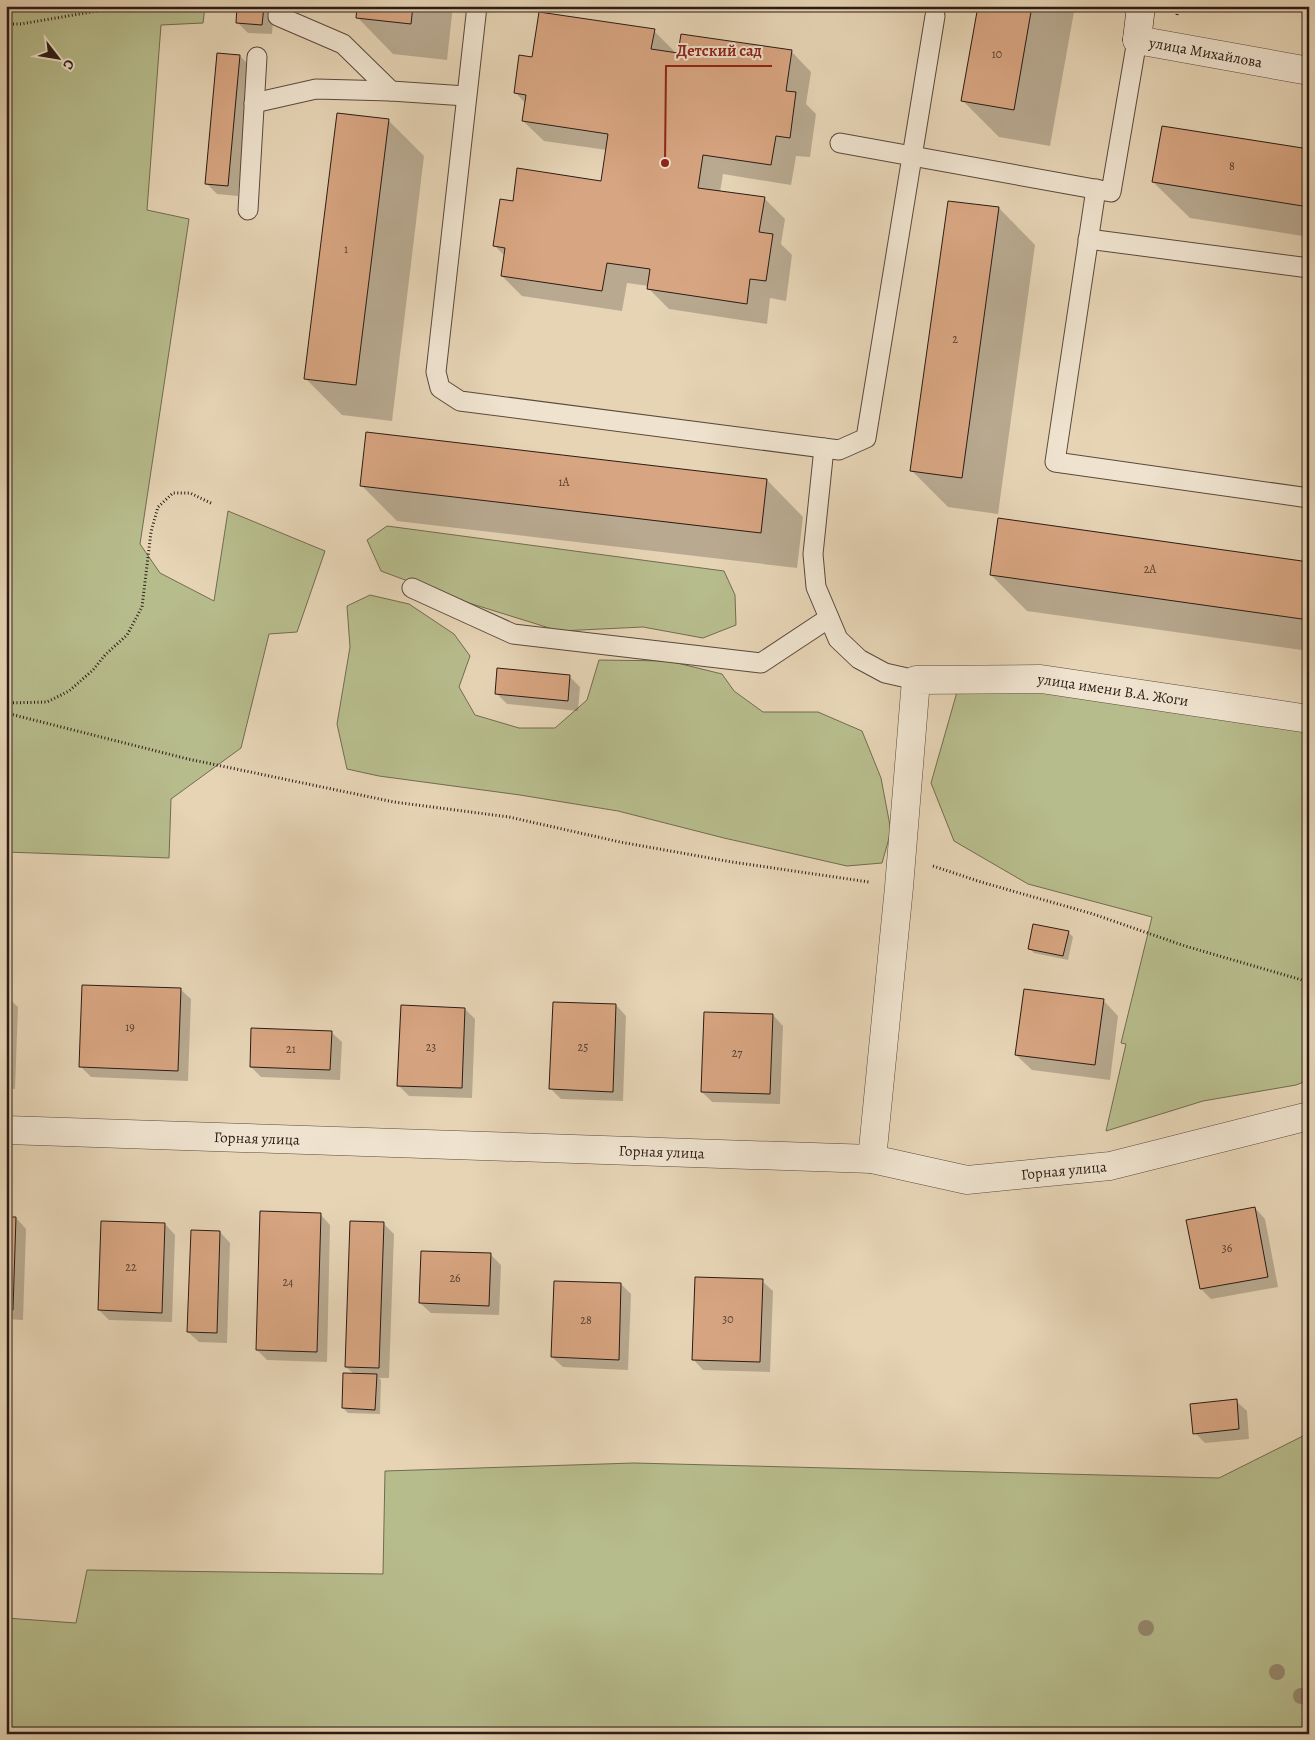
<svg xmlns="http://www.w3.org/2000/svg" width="1315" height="1740" font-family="Alegreya,serif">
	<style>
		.green { fill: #b7bc8c; stroke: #716c50 }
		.shadow { fill: #0003 }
		.building { fill: #d7a581; stroke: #2b1b14 }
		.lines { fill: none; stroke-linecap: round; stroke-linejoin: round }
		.lane-casing { stroke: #5a493c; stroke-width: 21 }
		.street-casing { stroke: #5a493c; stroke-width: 29 }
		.secondary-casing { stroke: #2b1b14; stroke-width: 29 }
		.path { stroke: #2b1b14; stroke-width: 3; stroke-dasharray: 1 2.5; stroke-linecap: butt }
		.lane { stroke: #efe3cf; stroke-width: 19 }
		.street { stroke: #efe3cf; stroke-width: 28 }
		.secondary { stroke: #efe3cf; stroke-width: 28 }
		.tree { fill: #968970 }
		.labels { text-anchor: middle; stroke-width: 4; stroke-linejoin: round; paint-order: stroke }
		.number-label { font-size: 12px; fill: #563e2f }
		.street-label { font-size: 15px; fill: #2b1b14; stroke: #efe3cf }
		.leader { fill: none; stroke: #8f2418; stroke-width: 2 }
		.callout-dot { fill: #8f2418; stroke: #efe3cf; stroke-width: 2 }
		.callout-label { font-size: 16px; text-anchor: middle; font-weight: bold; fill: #8f2418; stroke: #efe3cf; stroke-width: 4; stroke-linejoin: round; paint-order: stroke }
	</style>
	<rect width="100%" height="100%" fill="#e6d4b5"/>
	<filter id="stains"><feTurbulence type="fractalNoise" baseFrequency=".004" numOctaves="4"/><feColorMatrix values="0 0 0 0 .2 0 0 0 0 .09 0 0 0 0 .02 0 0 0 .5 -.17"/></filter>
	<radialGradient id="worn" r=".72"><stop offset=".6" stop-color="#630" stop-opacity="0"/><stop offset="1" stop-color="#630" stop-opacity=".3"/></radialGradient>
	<g class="green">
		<path d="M 6,6 L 205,6 L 203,23 L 161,25 L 147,210 L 189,219 L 140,544 L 160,573 L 214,601 L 228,511 L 325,551 L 297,632 L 269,634 L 241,748 L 171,799 L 169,858 L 6,852 Z"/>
		<path d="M 387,526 L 724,571 L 735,595 L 736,625 L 703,638 L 643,627 L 559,631 L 456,599 L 381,571 L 367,540 Z"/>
		<path d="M 370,595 L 409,604 L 454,634 L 470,656 L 459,687 L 475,715 L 519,728 L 555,728 L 587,700 L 599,660 L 669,661 L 722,674 L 734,691 L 763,712 L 818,712 L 862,731 L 881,778 L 891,831 L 882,863 L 847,866 L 724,838 L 618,811 L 520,795 L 379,776 L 347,769 L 337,724 L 350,647 L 347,606 Z"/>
		<path d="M 1011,689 L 1064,693 L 1309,728 L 1309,1080 L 1296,1085 L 1203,1101 L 1106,1131 L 1126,1044 L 1121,1043 L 1152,917 L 1028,884 L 954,841 L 931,783 L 957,692 Z"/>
		<path d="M 1309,1433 L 1309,1734 L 6,1734 L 6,1618 L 76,1623 L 87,1570 L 383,1574 L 385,1471 L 634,1463 L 1219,1478 Z"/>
	</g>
	<g class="shadow">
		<path d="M 238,6 L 274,6 L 272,34 L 248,33 L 237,22 Z"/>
		<path d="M 358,6 L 453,6 L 447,60 L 393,54 L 357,17 Z"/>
		<path d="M 979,6 L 1075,6 L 1050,146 L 999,137 L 963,101 Z"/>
		<path d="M 654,31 L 674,51 L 674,53 L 791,51 L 811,72 L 806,104 L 816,114 L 810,157 L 796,156 L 791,185 L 723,174 L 720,192 L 765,199 L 785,219 L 781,244 L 792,255 L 786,301 L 770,298 L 767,324 L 669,309 L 648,288 L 649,286 L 627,283 L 622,311 L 522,296 L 502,276 L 505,256 L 494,245 L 514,202 L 602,182 L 607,150 L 544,141 L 523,121 L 526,104 L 515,92 L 533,58 Z"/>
		<path d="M 240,56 L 250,66 L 238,196 L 217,194 L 207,184 Z"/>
		<path d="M 388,120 L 424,156 L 392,421 L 342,415 L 306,379 Z"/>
		<path d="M 1309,151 L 1309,237 L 1190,218 L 1153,182 Z"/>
		<path d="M 999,208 L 1035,245 L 998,514 L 948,507 L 912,471 Z"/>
		<path d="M 367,433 L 767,480 L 803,517 L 797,568 L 397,521 L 361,485 Z"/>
		<path d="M 1309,563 L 1309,651 L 1027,611 L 991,575 Z"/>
		<path d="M 569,676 L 580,687 L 578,711 L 507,704 L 496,693 Z"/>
		<path d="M 1068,932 L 1073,937 L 1068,960 L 1034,953 L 1029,948 Z"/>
		<path d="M 180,989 L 191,999 L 188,1081 L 91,1077 L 80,1066 Z"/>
		<path d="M 6,996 L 18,1007 L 15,1089 L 6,1088 Z"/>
		<path d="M 1103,1000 L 1118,1016 L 1110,1080 L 1032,1070 L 1016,1055 Z"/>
		<path d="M 616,1005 L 626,1016 L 623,1101 L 561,1099 L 551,1089 Z"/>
		<path d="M 465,1009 L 475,1019 L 472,1098 L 409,1096 L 399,1086 Z"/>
		<path d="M 773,1015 L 783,1026 L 780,1104 L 712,1102 L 702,1092 Z"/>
		<path d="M 331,1032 L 342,1042 L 340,1080 L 261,1077 L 251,1067 Z"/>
		<path d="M 1255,1208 L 1265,1219 L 1278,1287 L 1211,1299 L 1201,1289 L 1188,1221 Z"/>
		<path d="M 320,1214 L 330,1225 L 327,1362 L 267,1360 L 257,1350 Z"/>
		<path d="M 6,1218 L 16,1218 L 26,1229 L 23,1320 L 6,1319 Z"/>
		<path d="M 165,1224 L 175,1235 L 172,1322 L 109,1320 L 99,1310 Z"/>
		<path d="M 384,1224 L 394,1234 L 389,1378 L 379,1378 L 381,1380 L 380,1414 L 348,1413 L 343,1408 L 354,1374 L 346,1367 Z"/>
		<path d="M 220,1232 L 230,1243 L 227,1343 L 199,1342 L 188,1332 Z"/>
		<path d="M 491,1255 L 501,1265 L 499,1315 L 431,1313 L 420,1303 Z"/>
		<path d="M 762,1281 L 773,1291 L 770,1372 L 703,1370 L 693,1359 Z"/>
		<path d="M 621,1284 L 631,1294 L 628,1370 L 563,1367 L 552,1357 Z"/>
		<path d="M 1236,1401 L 1247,1411 L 1249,1439 L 1205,1443 L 1195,1433 Z"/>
	</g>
	<g class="building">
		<path d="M 237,6 L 264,6 L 262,25 L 236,23 Z"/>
		<path d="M 357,6 L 413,6 L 411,24 L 356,18 Z"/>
		<path d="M 978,6 L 1032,6 L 1014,110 L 961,101 Z"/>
		<path d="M 539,12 L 655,29 L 651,49 L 678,53 L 681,34 L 792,50 L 786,91 L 796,92 L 790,138 L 776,136 L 771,165 L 703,155 L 698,188 L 765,197 L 759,232 L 773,234 L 766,281 L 750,279 L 747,304 L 647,289 L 650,269 L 607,263 L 602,291 L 501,276 L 505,248 L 493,246 L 500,199 L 513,201 L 517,168 L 601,181 L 608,134 L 522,121 L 526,95 L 514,93 L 519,55 L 532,57 Z"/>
		<path d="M 217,53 L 240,55 L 228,186 L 205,184 Z"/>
		<path d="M 337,113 L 389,119 L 356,385 L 304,379 Z"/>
		<path d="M 1162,126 L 1309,149 L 1309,207 L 1152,182 Z"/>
		<path d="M 948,201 L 999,207 L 962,478 L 910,471 Z"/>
		<path d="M 366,432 L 767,479 L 761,533 L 360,486 Z"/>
		<path d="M 998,518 L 1309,562 L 1309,620 L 990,575 Z"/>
		<path d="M 497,668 L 570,675 L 568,701 L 495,694 Z"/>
		<path d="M 1033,924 L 1069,931 L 1063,956 L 1028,949 Z"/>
		<path d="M 82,985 L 181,988 L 178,1071 L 79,1067 Z"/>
		<path d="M 1024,989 L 1104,999 L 1095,1065 L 1015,1055 Z"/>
		<path d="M 6,995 L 9,995 L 6,1055 Z"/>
		<path d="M 553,1002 L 616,1004 L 613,1092 L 549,1089 Z"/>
		<path d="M 401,1005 L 465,1008 L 462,1088 L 397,1086 Z"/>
		<path d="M 704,1012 L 773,1014 L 770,1094 L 701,1092 Z"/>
		<path d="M 251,1028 L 332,1031 L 330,1070 L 250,1067 Z"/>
		<path d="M 1255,1207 L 1268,1277 L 1200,1289 L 1186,1220 Z"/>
		<path d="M 260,1211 L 321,1213 L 317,1352 L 256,1350 Z"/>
		<path d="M 6,1217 L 16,1217 L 13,1310 L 6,1309 Z"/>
		<path d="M 101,1221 L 165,1223 L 162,1313 L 98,1310 Z"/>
		<path d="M 350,1221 L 384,1222 L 379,1368 L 345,1367 Z"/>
		<path d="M 191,1230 L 220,1231 L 217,1333 L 187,1332 Z"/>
		<path d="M 421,1251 L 491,1253 L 489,1306 L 419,1303 Z"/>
		<path d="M 695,1277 L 763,1279 L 760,1362 L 692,1360 Z"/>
		<path d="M 554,1281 L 621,1283 L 619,1360 L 551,1357 Z"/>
		<path d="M 343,1373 L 377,1374 L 375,1410 L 342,1408 Z"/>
		<path d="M 1237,1399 L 1239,1429 L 1193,1434 L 1190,1404 Z"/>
	</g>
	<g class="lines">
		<defs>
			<g id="lane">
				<path d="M 279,6 L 278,16 L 343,44 L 391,91"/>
				<path d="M 477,6 L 436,372 L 440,388 L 460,401 L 839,450 L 866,438 L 935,16"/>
				<path d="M 254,103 L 316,89 L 391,91 L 466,96"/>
				<path d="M 840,143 L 1111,192 L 1137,40"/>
				<path d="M 1096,189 L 1055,462 L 1309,498"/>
				<path d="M 248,210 L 257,57"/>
				<path d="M 1088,239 L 1309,268"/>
				<path d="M 824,448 L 813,554 L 816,587 L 838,639 L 859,659 L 885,673 L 916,680"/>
				<path d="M 412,588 L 513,634 L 761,663 L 829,618"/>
			</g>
			<g id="street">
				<path id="s1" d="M 1137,40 L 1309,71"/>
				<path id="s2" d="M 6,1130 L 872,1159 L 967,1180 L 1110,1166 L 1309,1116"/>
				<path id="s3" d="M 872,1159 L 899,887 L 916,680 L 1041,679 L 1309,719"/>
			</g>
			<path id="secondary" d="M 1137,40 L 1141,6"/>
		</defs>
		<use href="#lane" class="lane-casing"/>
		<use href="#street" class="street-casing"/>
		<use href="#secondary" class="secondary-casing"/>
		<g class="path">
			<path d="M 151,6 L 179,11"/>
			<path d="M 1177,15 L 1179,6"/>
			<path d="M 6,24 L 21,24 L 126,6"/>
			<path d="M 6,703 L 47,702 L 69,691 L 93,670 L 105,655 L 127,635 L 142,607 L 151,532 L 158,507 L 173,493 L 190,493 L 213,504"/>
			<path d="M 6,713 L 188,759 L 394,802 L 509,817 L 620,842 L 732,862 L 869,882"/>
			<path d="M 933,866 L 981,882 L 1093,914 L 1185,946 L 1309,982"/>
		</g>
		<use href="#lane" class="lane"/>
		<use href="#street" class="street"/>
		<use href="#secondary" class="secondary"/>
	</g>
	<g class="tree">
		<circle cx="1146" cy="1628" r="8"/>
		<circle cx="1277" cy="1672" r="8"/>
		<circle cx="1301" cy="1696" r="8"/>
	</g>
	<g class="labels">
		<g class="number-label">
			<text x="997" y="58">10</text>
			<text x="1232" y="170">8</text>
			<text x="346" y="253">1</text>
			<text x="955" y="343">2</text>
			<text x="564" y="486">1А</text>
			<text x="1150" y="573">2А</text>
			<text x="130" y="1031">19</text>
			<text x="431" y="1051">23</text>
			<text x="583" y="1051">25</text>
			<text x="291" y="1053">21</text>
			<text x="737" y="1057">27</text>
			<text x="1227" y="1252">36</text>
			<text x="131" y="1271">22</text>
			<text x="455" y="1282">26</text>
			<text x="288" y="1286">24</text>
			<text x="728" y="1323">30</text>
			<text x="586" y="1324">28</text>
		</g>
		<g class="street-label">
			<text dy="5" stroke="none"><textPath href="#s1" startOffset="70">улица Михайлова</textPath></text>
			<text dy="5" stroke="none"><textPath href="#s3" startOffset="679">улица имени В.А. Жоги</textPath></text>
			<text dy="5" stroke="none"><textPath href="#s2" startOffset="251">Горная улица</textPath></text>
			<text dy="5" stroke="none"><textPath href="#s2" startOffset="656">Горная улица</textPath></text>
			<text dy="5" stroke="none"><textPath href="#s2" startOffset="1061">Горная улица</textPath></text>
		</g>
	</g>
	<path class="leader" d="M665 163L666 66H772"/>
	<circle class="callout-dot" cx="665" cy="163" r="5"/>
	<g class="callout-label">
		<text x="719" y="56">Детский сад</text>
	</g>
	<rect width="1315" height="1740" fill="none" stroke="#e6d4b5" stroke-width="25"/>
	<rect x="8" y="8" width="1300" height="1725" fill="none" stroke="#2b1b14" stroke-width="2.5"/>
	<rect x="12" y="12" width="1290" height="1715" fill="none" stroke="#2b1b14"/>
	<g transform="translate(58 58) rotate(121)" stroke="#efe3cf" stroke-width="4" paint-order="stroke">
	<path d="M0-4L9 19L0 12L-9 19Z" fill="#2b1b14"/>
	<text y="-8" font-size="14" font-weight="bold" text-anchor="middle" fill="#2b1b14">С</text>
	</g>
	<rect width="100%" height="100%" filter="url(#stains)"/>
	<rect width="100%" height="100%" fill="url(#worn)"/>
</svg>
